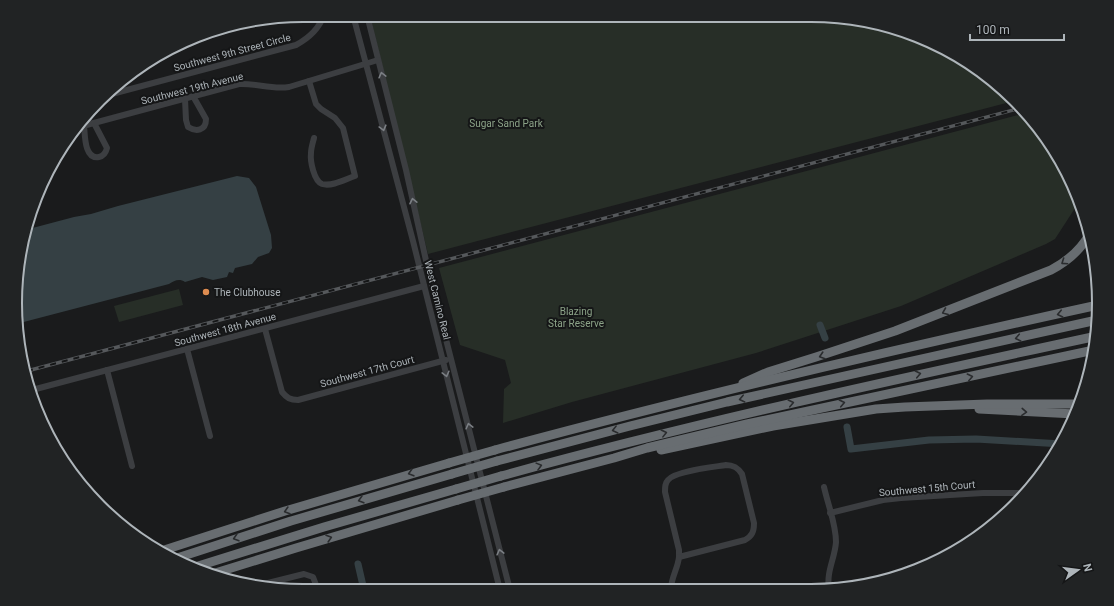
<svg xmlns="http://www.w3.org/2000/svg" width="1114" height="606" font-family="Roboto,sans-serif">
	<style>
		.green { fill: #272e27 }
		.water { fill: #354044 }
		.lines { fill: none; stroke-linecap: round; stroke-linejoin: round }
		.canal { stroke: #354044; stroke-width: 7 }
		.minor { stroke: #3c3e41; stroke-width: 6 }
		.highway { stroke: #686d71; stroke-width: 9 }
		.rail-casing { stroke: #55585b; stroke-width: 3.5 }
		.rail { stroke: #151617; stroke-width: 2; stroke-dasharray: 6; stroke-linecap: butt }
		.highway-bridge { stroke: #686d71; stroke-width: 9 }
		.oneway { stroke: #7b7f84 }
		.oneway2 { stroke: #2a2c2e }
		.poi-dot { fill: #de8c50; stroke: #151617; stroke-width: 1.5 }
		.labels { text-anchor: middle; stroke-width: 4; stroke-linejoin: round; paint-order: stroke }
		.street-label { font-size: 10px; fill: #aeb5ba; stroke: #151617 }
		.park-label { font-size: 10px; fill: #8ca388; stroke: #151617 }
		.poi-label { font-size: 10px; fill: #aeb5ba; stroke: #151617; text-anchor: start }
		.rim { fill: none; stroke: #aeb5ba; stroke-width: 2 }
	</style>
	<rect width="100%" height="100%" fill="#1a1b1c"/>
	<g class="green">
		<path d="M 370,15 L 830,16 L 886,25 L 955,53 L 1001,86 L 1014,101 L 428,254 Z"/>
		<path d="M 1026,113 L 1039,127 L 1069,175 L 1079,202 L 1055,239 L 1046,244 L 901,306 L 827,330 L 756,353 L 572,402 L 503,423 L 504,389 L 511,383 L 505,360 L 460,345 L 439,268 Z"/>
		<path d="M 179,289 L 183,305 L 119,322 L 114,306 Z"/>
	</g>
	<path class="water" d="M 237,176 L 249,178 L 256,187 L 271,235 L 272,248 L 269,253 L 258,257 L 252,264 L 235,268 L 233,273 L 229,272 L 227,277 L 213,280 L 202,277 L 185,282 C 179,278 174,281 169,284 L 16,324 L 25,230 L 74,217 L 91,214 L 118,206 Z"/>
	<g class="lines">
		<g class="canal">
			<path d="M 820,325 L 825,338"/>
			<path d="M 847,427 L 851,449 L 929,440 L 976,439 L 1062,444"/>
			<path d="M 358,564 L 364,590"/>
		</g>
		<g class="minor">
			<path d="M 353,15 L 413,241 L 500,590"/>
			<path d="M 367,15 L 406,170 L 427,265 L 510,590"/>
			<path d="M 309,81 L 316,104 L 321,109 L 335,118 L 343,128 L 355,176 C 346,179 332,187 322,184 C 314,181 310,161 311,153 C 311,148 313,142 314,138"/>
			<path d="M 108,95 L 296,45 C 309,38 319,29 324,15"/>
			<path d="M 185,99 L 186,120 L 188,127 C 196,132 206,131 206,119 L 193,96"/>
			<path d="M 84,125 C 85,134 84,160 99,157 C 104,156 106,152 107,148 L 94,123"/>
			<path d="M 79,127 L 239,84 C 256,83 272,90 289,87 L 378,60"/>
			<path d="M 265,329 L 282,392 C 287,398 290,400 298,400 L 446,360"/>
			<path d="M 187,349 L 210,436"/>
			<path d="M 107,370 L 132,466"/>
			<path d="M 32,390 L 424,286"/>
			<path d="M 726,465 C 734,465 738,468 742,474 L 754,523 C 754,532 752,536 745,540 L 679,557 L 679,550 L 665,492 C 665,487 665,483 668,480 C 675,471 714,467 726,465 Z"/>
			<path d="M 824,487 C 828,505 836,524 836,542 C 835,558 826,572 829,589"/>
			<path d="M 830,513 L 883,500 L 901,498 L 983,493 L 1027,493"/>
			<path d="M 256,586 L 304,574 L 313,577 L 318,590"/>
			<path d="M 671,589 C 671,578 678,568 679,557"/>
		</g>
		<g class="highway">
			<path d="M 743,383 L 768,372 L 816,357 L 895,331 L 1051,270 C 1068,261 1081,250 1090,233"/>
			<path d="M 979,409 L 1075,414"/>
			<path d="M 495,450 C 694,396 896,349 1098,305"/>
			<path d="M 661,450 L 773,426 L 876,409 L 905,407 L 987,404 L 1080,404"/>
			<path d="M 497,461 L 630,426 L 727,402 L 1097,320"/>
			<path d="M 501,476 C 698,422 897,379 1097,336"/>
			<path d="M 504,487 L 614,458 L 647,448 L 747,424 L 1094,350"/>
			<path d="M 158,552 L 285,511 L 449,463"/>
			<path d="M 174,559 L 291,521 L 452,474"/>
			<path d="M 195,567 L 324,527 L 456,489"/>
			<path d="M 212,574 L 296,548 L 458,500"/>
		</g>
		<defs>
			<path id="rail" d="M 27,371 L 1021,108"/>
		</defs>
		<use href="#rail" class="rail-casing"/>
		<use href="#rail" class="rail"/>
		<g class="highway-bridge">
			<path d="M 449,463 L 495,450"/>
			<path d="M 452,474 L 497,461"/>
			<path d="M 456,489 L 501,476"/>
			<path d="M 458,500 L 504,487"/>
		</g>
	</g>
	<defs><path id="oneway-chevron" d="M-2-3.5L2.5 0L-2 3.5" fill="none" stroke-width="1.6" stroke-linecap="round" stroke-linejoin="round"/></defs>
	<g class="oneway">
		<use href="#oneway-chevron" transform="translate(382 75) rotate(-104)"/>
		<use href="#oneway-chevron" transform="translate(383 128) rotate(75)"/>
		<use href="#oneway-chevron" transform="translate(413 201) rotate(-102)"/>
		<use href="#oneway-chevron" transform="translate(446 374) rotate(76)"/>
		<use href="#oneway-chevron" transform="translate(469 426) rotate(-104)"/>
		<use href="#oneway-chevron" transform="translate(500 552) rotate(-104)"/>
	</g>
	<g class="oneway2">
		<use href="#oneway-chevron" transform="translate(1064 262) rotate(146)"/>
		<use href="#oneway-chevron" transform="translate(945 312) rotate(158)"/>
		<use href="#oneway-chevron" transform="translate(1060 314) rotate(167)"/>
		<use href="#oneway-chevron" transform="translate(1018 338) rotate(168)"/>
		<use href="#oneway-chevron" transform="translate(822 356) rotate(162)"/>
		<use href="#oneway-chevron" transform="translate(918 374) rotate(-12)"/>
		<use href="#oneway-chevron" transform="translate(970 377) rotate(-12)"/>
		<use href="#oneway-chevron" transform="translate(742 399) rotate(167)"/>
		<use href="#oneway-chevron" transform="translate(791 403) rotate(-13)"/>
		<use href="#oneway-chevron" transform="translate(842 403) rotate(-12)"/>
		<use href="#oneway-chevron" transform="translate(1024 412) rotate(3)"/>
		<use href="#oneway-chevron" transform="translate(615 430) rotate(166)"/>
		<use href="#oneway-chevron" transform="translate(664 433) rotate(-14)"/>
		<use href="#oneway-chevron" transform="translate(539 466) rotate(-15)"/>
		<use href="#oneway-chevron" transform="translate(411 473) rotate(164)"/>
		<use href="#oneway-chevron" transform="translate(361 500) rotate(164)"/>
		<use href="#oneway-chevron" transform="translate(287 511) rotate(163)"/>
		<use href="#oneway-chevron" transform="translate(236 538) rotate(163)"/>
		<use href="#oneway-chevron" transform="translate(329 538) rotate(-17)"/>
	</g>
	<circle class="poi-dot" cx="206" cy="292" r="4"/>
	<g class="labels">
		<g class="street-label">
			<text transform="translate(232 52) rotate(-15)" y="4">Southwest 9th Street Circle</text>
			<text transform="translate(192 88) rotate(-14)" y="4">Southwest 19th Avenue</text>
			<text transform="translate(438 300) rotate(76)" y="4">West Camino Real</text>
			<text transform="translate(225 329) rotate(-15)" y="4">Southwest 18th Avenue</text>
			<text transform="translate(367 371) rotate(-15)" y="4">Southwest 17th Court</text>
			<text transform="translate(927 488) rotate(-5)" y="4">Southwest 15th Court</text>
		</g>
		<g class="park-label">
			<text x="506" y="127">Sugar Sand Park</text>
			<text x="576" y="315">Blazing<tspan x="576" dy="12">Star Reserve</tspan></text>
		</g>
		<g class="poi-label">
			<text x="214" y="296">The Clubhouse</text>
		</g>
	</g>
	<path d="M0 0H1114V606H0ZM303 22H811A281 281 0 0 1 1092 303V303A281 281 0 0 1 811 584H303A281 281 0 0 1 22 303V303A281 281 0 0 1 303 22Z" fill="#212324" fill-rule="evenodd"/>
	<path class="rim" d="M303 22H811A281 281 0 0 1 1092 303V303A281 281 0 0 1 811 584H303A281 281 0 0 1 22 303V303A281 281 0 0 1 303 22Z"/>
	<g transform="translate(1078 570) rotate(76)" stroke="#151617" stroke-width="3" paint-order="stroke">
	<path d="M0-3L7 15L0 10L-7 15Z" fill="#aeb5ba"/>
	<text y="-6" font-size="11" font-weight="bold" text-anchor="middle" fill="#aeb5ba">N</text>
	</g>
	<path d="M970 34v6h94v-6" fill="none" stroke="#aeb5ba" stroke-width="2"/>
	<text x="976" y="34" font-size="12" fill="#aeb5ba" stroke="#151617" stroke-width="3" paint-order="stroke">100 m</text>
</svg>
